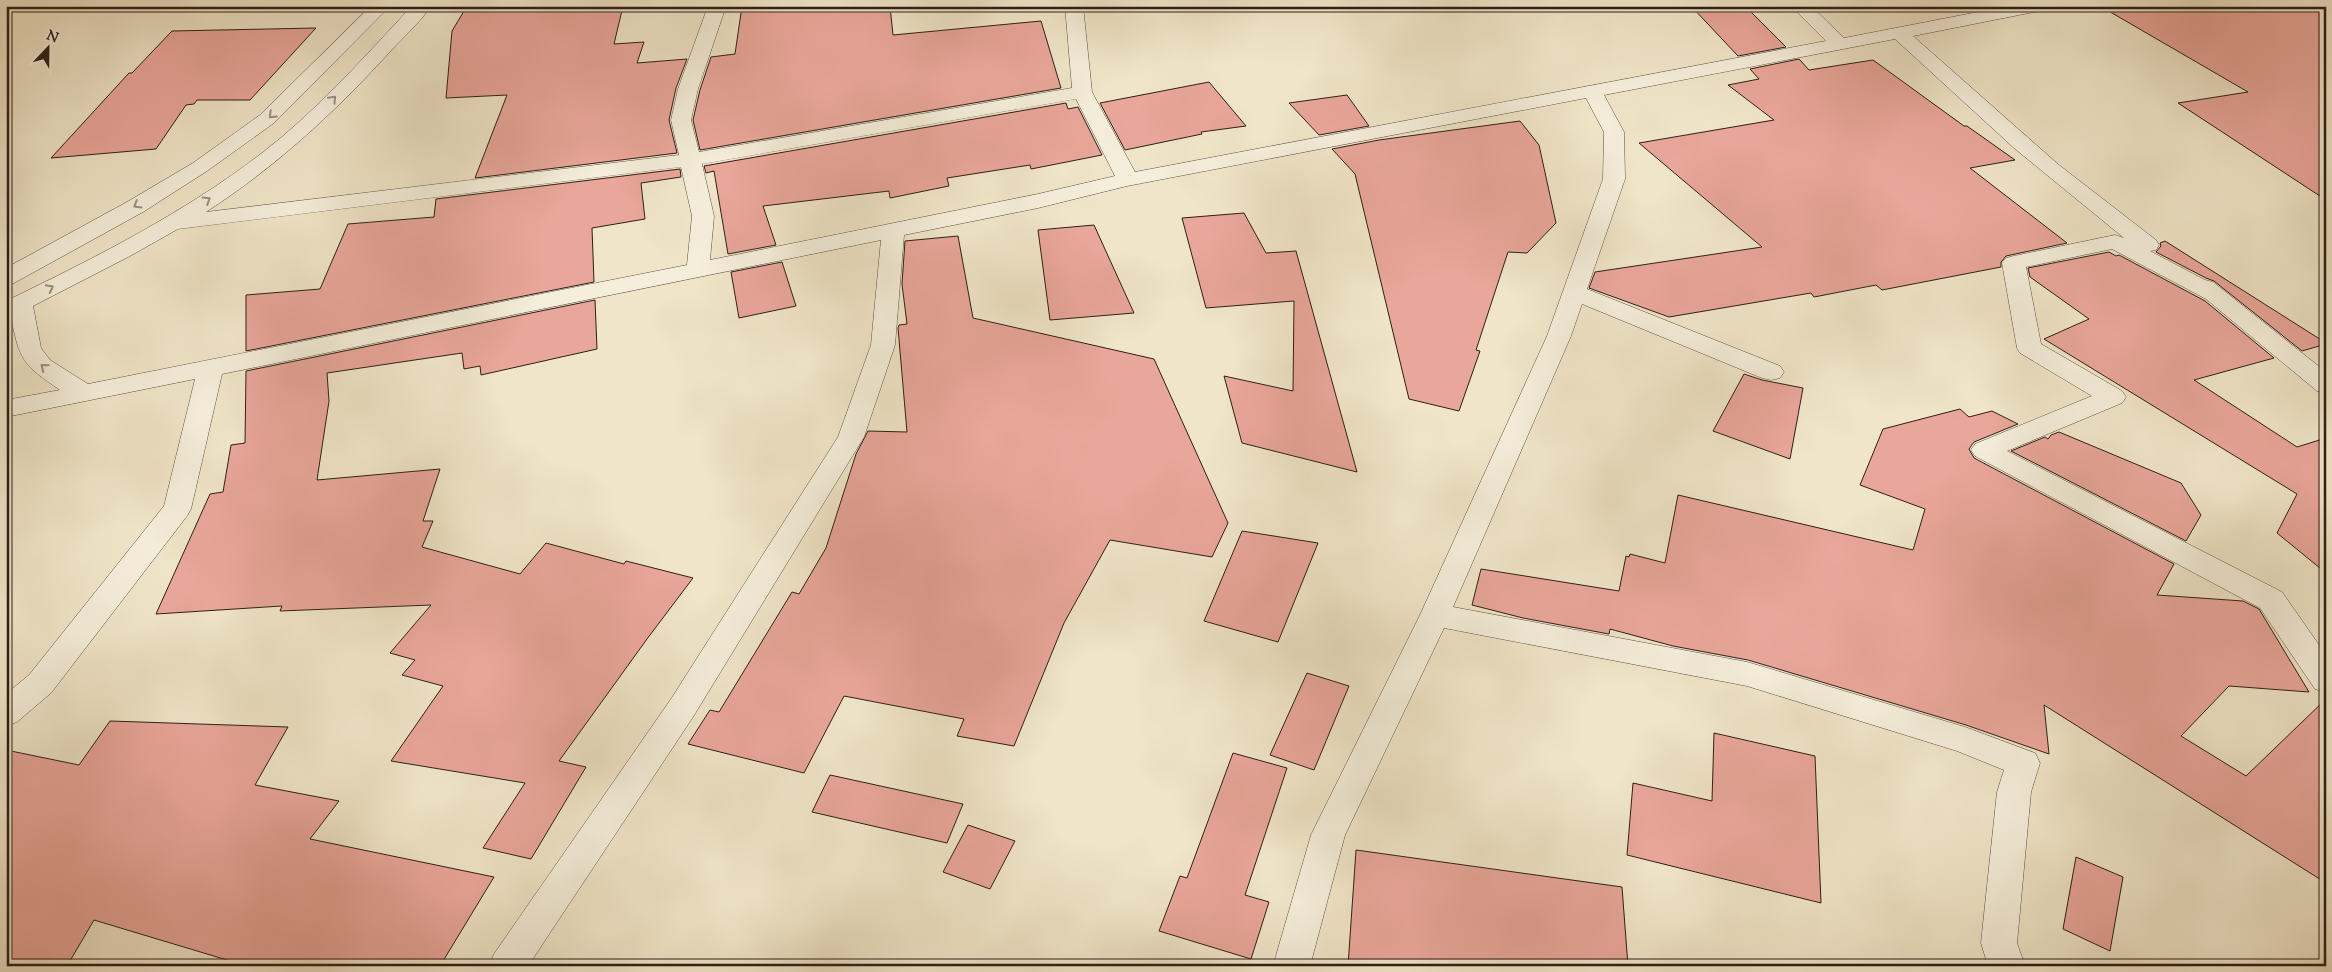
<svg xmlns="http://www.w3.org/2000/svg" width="2332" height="972" font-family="'Sorts Mill Goudy',serif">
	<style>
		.building { fill: #e9a69a; stroke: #2c1f18 }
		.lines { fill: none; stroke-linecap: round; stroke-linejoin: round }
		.minor-casing { stroke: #5d5044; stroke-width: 1 }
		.minor { fill: #f5eedb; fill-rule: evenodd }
		.oneway { stroke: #9b9183 }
	</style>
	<rect width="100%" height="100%" fill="#f0e5c8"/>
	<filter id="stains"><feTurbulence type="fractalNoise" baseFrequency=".004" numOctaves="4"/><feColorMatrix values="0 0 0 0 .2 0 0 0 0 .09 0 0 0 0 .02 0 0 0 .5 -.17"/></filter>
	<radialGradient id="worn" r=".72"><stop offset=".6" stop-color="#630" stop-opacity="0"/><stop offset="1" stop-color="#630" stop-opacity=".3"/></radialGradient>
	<g class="building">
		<path d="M 467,6 L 623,6 L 614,44 L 644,42 L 637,63 L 687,59 L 676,88 L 669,120 L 677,153 L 475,178 L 507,95 L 446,98 L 452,31 Z"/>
		<path d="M 742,6 L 890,6 L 893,35 L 1041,21 L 1061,88 L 700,150 L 693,120 L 700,90 L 711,57 L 735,54 Z"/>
		<path d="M 1691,6 L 1745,6 L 1786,47 L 1738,56 Z"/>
		<path d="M 2100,6 L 2326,6 L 2326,200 L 2178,103 L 2248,92 Z"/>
		<path d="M 316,28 L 250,100 L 197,100 L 194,104 L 186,105 L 156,149 L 51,158 L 129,73 L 132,73 L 172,31 Z"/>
		<path d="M 1799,59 L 1809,70 L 1873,60 L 1964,126 L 1967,126 L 2015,160 L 1970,168 L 2067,243 L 2006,256 L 2001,262 L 2001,267 L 1882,290 L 1876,285 L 1814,297 L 1811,293 L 1669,317 L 1589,288 L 1595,272 L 1762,247 L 1639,143 L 1774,120 L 1728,85 L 1759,79 L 1750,69 Z"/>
		<path d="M 1209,82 L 1246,126 L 1201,132 L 1202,134 L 1125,150 L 1100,103 Z"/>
		<path d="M 1347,95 L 1369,126 L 1319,135 L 1289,103 Z"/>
		<path d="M 1066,103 L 1068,109 L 1078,107 L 1102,155 L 1031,169 L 1030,165 L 947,178 L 949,186 L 890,198 L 889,191 L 763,206 L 776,245 L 728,254 L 714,171 L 706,173 L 704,166 Z"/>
		<path d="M 1520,121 L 1539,145 L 1556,223 L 1527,253 L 1508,252 L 1476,350 L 1480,351 L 1459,411 L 1409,399 L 1355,174 L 1332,149 L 1379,140 Z"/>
		<path d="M 680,169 L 681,177 L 641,183 L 645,219 L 592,228 L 594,282 L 246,351 L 246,295 L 320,289 L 348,224 L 434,217 L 436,199 Z"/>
		<path d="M 1244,213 L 1266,253 L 1296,251 L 1357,472 L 1242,443 L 1224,376 L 1293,391 L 1294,301 L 1206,308 L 1182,218 Z"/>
		<path d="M 1094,225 L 1134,313 L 1050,320 L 1038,230 Z"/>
		<path d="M 958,236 L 973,318 L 1154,359 L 1228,523 L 1212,557 L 1110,540 L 1064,623 L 1014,746 L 957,736 L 964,719 L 844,696 L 804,773 L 688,744 L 710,710 L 719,712 L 792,592 L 799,594 L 826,548 L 856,454 L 868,431 L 907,432 L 898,328 L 899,325 L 907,324 L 902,284 L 905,241 Z"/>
		<path d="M 2165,241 L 2326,343 L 2326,344 L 2302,351 L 2214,281 L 2206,278 L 2156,252 L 2161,246 L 2160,243 Z"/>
		<path d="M 2109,252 L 2116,256 L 2119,255 L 2205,301 L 2274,358 L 2194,380 L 2297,447 L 2326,438 L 2326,573 L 2277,533 L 2297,494 L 2044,339 L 2089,319 L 2030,277 L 2028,268 Z"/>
		<path d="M 782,262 L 796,306 L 739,318 L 731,272 Z"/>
		<path d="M 595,300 L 597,349 L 481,375 L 480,366 L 464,369 L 462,353 L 327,373 L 329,401 L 317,480 L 440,469 L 423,521 L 433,521 L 422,547 L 520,574 L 546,543 L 624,564 L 626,561 L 693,578 L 647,639 L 559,761 L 586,767 L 531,859 L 483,848 L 525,783 L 391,761 L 443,686 L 402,675 L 415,660 L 390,653 L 431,605 L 280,611 L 282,606 L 156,614 L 210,494 L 223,492 L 231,445 L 245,443 L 246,371 Z"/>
		<path d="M 1744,374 L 1762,380 L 1803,388 L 1790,459 L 1713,431 Z"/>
		<path d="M 1960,409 L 1969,417 L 1992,411 L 2018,424 L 1974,442 L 1969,449 L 1974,458 L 2174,564 L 2157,595 L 2243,601 L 2259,609 L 2309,692 L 2229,686 L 2181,736 L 2246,776 L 2326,699 L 2326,883 L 2044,705 L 2049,754 L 1966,725 L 1748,660 L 1673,646 L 1610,629 L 1609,634 L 1523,618 L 1472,605 L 1481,569 L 1619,591 L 1626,556 L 1629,557 L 1630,554 L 1665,563 L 1678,495 L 1913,550 L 1925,509 L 1860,485 L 1883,429 Z"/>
		<path d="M 2059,432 L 2181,483 L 2201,515 L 2186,541 L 2011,451 L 2045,437 L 2048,439 L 2051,435 Z"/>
		<path d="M 1242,531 L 1318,543 L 1278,642 L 1204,621 Z"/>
		<path d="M 1307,673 L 1349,686 L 1314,770 L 1270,755 Z"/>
		<path d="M 110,721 L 288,727 L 255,785 L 339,801 L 310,839 L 494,877 L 440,966 L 247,966 L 94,920 L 67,966 L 6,966 L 6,750 L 79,765 Z"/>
		<path d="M 1714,733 L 1815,756 L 1821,903 L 1627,855 L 1633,783 L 1712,801 Z"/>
		<path d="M 1233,753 L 1287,768 L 1245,895 L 1269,902 L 1251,959 L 1159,931 L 1180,876 L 1187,878 Z"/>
		<path d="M 830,775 L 963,804 L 947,843 L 812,812 Z"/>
		<path d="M 968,825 L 1015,841 L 990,889 L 943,872 Z"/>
		<path d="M 1356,850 L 1622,887 L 1628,966 L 1348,966 Z"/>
		<path d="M 2076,857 L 2123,877 L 2110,951 L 2063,929 Z"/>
	</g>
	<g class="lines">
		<defs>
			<g id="minor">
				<path d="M 371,6 L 390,6 L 274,123 L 207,171 L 143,212 L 14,283 L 6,285 L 6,268 L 127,202 L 193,163 L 260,115 Z"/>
				<path d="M 412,6 L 431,6 C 419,24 401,39 387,55 C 332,115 274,168 206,212 L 679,155 L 671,120 L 678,89 L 708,6 L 726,6 L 698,89 L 691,120 L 699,152 L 1072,88 L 1065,6 L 1083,6 L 1092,92 L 1135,172 L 1826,41 L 1791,6 L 1811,6 L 1844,38 L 2009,6 L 2048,6 L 2045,10 L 2039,11 L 1913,36 L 2059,165 L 2156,240 L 2159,245 L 2156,250 L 2150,251 L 2205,280 L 2213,282 L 2326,372 L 2326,393 L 2317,391 L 2206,299 L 2112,249 L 2026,267 L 2041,344 L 2122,391 L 2126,397 L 2122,403 L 2007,451 L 2282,592 L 2326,655 L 2326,692 L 2315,689 L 2260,608 L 1975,456 L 1971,450 L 1975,444 L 2092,396 L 2020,353 L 2017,348 L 2002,263 L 2006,258 L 2014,256 L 2115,235 L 2124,238 L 2014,148 L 1895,39 L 1604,95 L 1624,132 L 1625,179 L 1587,289 L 1780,366 L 1784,372 L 1780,378 L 1771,380 L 1762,378 L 1582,304 L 1571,336 L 1453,607 L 1747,662 L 1965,727 L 2035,753 L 2040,763 L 2031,792 L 2017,943 L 2025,966 L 1988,966 L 1981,943 L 1997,792 L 2004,770 L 1957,751 L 1747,686 L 1444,628 L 1345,835 L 1310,966 L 1273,966 L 1311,835 L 1420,615 L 1547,336 L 1603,179 L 1604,132 L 1586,98 L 1127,186 L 1038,208 L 904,235 L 895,345 L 864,437 L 693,717 L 528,966 L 489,966 L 494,954 L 671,699 L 838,437 L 871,345 L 881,240 L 222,374 L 191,509 L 187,516 L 51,693 L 17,722 L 6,726 L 6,694 L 29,675 L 164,506 L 195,379 L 6,417 L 6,400 L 60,390 C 23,365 19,360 11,316 L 6,317 L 6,301 C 95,258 184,213 262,153 C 318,110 364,57 412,6 ZM 1076,99 L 1115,176 L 1038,194 L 710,260 L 714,216 L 702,164 ZM 681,167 L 692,216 L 687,265 L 88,384 L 50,360 L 41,348 L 33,306 L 130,256 L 178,229 Z"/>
			</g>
		</defs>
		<use href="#minor" class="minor-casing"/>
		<use href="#minor" class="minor"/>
	</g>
	<defs><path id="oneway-chevron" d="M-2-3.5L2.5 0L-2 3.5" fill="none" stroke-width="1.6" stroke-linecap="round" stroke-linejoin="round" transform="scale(1.25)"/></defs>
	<g class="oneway">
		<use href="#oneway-chevron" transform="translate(333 99) rotate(-46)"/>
		<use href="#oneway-chevron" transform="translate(272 115) rotate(136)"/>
		<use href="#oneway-chevron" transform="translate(207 200) rotate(-32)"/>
		<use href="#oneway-chevron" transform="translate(137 205) rotate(149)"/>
		<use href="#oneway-chevron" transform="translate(50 288) rotate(-27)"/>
		<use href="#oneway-chevron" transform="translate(44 367) rotate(-141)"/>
	</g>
	<rect width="2332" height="972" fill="none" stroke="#f0e5c8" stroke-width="25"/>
	<rect x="8" y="8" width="2317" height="957" fill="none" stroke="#2c1f18" stroke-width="2.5"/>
	<rect x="12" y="12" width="2307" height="947" fill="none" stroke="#2c1f18"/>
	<g transform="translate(48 48) rotate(22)" stroke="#f5eedb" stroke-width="4" paint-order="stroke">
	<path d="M0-4L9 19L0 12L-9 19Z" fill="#2c1f18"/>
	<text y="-8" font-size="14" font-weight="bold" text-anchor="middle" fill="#2c1f18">N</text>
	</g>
	<rect width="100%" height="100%" filter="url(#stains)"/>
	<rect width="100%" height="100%" fill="url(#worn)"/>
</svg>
